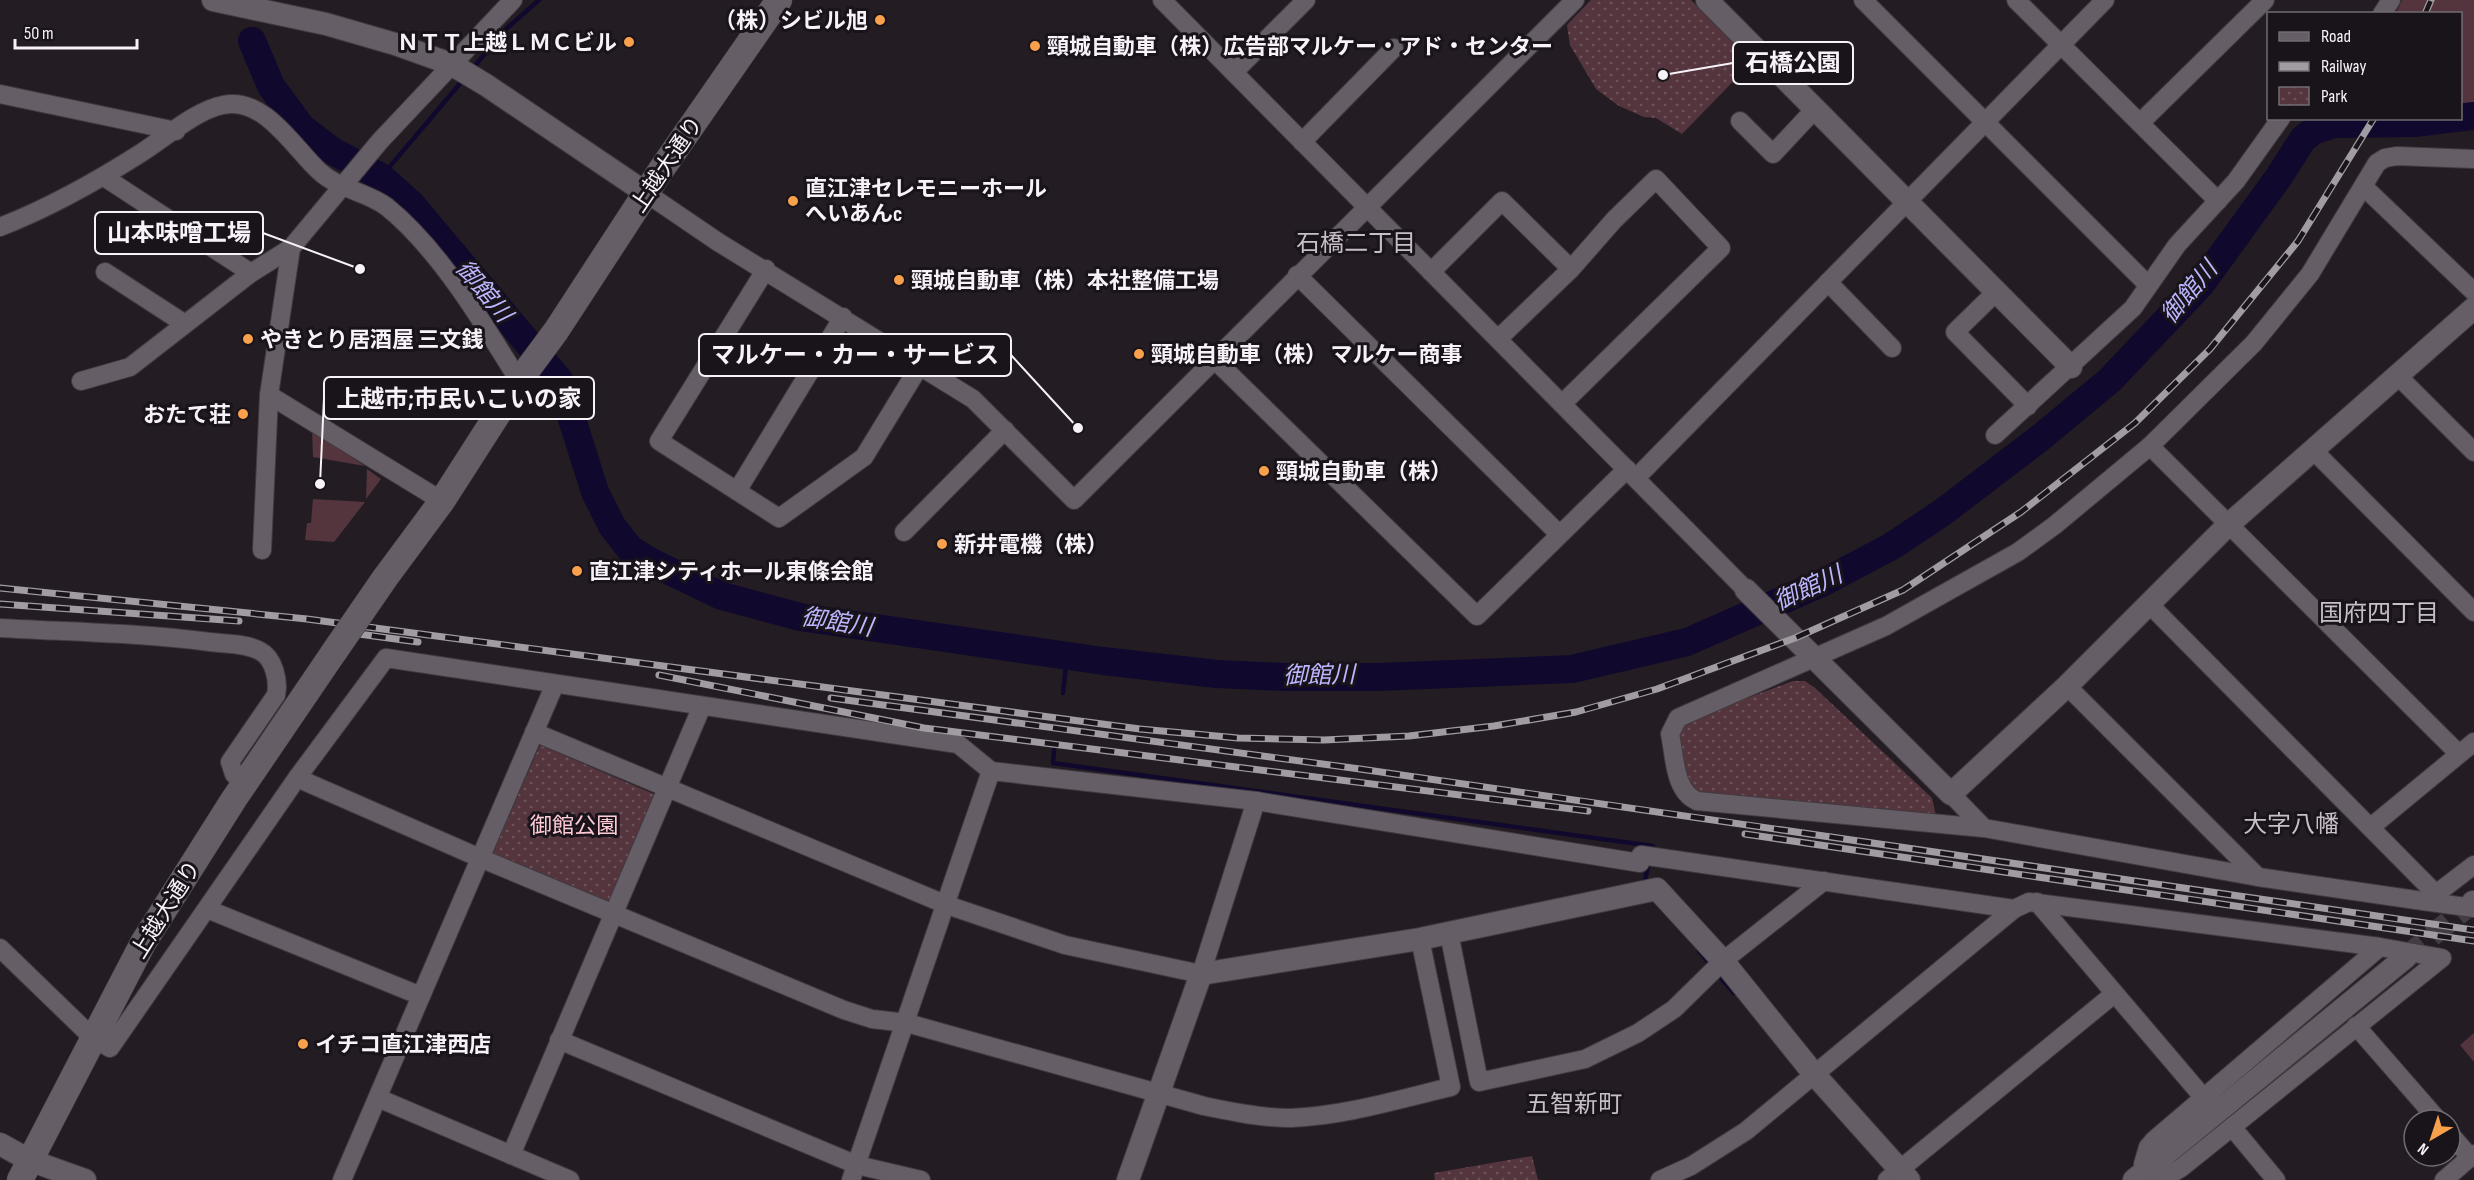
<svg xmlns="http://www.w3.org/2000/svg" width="2474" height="1180" font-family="'Sofia Sans Condensed','Noto Sans JP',sans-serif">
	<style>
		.green { fill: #54353d }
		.park { fill: url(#park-dots) }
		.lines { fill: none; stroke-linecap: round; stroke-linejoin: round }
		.stream { stroke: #10082d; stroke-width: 4.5 }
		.river { stroke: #10082d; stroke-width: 28 }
		.tertiary-tunnel { stroke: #433d43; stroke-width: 22; stroke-dasharray: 22 11; stroke-linecap: butt }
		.minor-casing { stroke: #403b40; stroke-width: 20 }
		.tertiary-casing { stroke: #403b40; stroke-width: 24 }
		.secondary-casing { stroke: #403b40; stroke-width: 27 }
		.minor { stroke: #665e66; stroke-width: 18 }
		.tertiary { stroke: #665e66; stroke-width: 22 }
		.secondary { stroke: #665e66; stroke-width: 26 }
		.rail-casing { stroke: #a19ca1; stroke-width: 7 }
		.rail { stroke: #19131a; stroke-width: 4.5; stroke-dasharray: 14; stroke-linecap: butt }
		.secondary-bridge-casing { stroke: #403b40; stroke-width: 27; stroke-linecap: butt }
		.secondary-bridge { stroke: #665e66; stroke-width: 26 }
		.poi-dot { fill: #f9a04c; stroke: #19131a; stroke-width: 2 }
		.labels { text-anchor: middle; stroke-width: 6; stroke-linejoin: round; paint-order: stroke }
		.poi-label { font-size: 22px; font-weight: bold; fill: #f7f2f7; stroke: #19131a; text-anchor: start }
		.street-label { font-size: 22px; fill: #f7f2f7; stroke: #19131a }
		.park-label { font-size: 22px; fill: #fecad6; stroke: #19131a }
		.neighbourhood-label { font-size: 24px; fill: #c7bec7; stroke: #19131a }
		.water-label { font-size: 24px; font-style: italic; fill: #bcb7ff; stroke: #19131a }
		.leader { fill: none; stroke: #f7f2f7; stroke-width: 2 }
		.callout-dot { fill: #f7f2f7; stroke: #19131a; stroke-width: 2 }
		.callout { fill: #19131a; stroke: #f7f2f7; stroke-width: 2 }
		.callout-label { font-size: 24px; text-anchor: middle; font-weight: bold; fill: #f7f2f7 }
	</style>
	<defs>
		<pattern id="park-dots" width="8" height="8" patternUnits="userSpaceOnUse" patternTransform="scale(1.5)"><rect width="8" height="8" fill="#54353d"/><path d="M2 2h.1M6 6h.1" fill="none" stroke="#6d535a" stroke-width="1.8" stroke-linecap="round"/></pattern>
	</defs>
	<rect width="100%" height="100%" fill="#231d23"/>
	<g class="green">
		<path d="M 2402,0 L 2474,0 L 2474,105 L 2461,109 L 2460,14 L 2396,13 Z"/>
		<path d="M 312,430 L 365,466 L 313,457 Z"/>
		<path d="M 367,469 L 381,479 L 366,499 Z"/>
		<path d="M 313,499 L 365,502 L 334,542 L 305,540 L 307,523 L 311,523 Z"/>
		<path d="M 2474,1033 L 2474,1062 L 2460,1045 Z"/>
	</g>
	<g class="park">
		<path d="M 1591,0 L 1691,0 L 1752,62 L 1682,134 L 1656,118 L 1644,117 L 1619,106 L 1596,89 L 1570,45 L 1567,25 Z"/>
		<path d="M 1793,681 L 1805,681 L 1815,688 L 1932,798 L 1936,816 L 1702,794 L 1689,786 C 1683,764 1671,741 1685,721 Z"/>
		<path d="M 540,745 L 656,795 L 608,905 L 492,854 Z"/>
		<path d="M 1532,1156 L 1538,1180 L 1435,1180 L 1434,1173 Z"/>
	</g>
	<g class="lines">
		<g class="stream">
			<path d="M 472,69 L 506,29 L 539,0"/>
			<path d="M 381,177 L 463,80"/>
			<path d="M 1063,693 L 1067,657"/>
			<path d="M 1054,750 L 1053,763 L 1653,846 L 1651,853"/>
			<path d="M 1644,885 L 1649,861"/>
			<path d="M 1699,951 L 1711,965"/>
			<path d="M 1716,972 L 1734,993"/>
		</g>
		<path class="river" d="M 252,41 L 271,86 L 302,128 L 331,150 L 381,177 L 412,205 L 560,381 L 595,492 L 612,526 L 630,549 L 653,563 L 722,596 L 800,617 L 1103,661 L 1217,674 L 1286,677 L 1378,677 L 1572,669 L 1687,642 L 1824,582 L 1892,546 L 1943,512 L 2040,438 L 2110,380 L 2201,284 L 2278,178 L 2303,139 L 2313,131 L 2334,124 L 2414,123 L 2474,116"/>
		<path class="tertiary-tunnel" d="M 2406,957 L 2473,902"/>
		<defs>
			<g id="minor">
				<path d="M 1162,0 L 1746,590"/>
				<path d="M 1863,0 L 2148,285"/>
				<path d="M 2016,0 L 2218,201"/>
				<path d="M 2382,14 L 2391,0"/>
				<path d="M 1234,72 L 1306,0"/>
				<path d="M 0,94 L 176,131"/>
				<path d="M 1740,121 L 1773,154 L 1815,109"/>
				<path d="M 2140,123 L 2265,0"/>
				<path d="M 1302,142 L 1394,48"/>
				<path d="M 104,177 L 251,273"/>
				<path d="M 2364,187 L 2474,292"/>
				<path d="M 646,193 L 718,242 L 973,399 L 1074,500 L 1575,0"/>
				<path d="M 0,227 C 49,208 97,181 141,153 C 165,138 196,110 223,105 C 264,96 293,147 319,171 C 339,190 366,191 387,207 C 439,249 484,324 519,381"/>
				<path d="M 766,269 L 659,441 L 779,518 L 864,457 L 919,367"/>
				<path d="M 105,272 L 185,324"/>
				<path d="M 1431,272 L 1502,201 L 1571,269"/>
				<path d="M 1297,275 L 1559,534"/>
				<path d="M 1828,282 L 1892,348"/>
				<path d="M 1996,292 L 1955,332 L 2028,406"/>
				<path d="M 1498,339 L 1571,269 L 1614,220 L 1656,179 L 1721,248 L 1562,404"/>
				<path d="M 1214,359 L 1477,616 L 1627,469"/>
				<path d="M 2398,376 L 2474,452"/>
				<path d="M 81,381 L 130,367 L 251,273 L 291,248"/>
				<path d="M 269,395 L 442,501"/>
				<path d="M 1995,435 L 2133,308 L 2177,245 L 2236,181 L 2281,118"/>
				<path d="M 2150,446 L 2459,754"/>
				<path d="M 2313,450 L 2474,612"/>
				<path d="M 1636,478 L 2105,0"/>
				<path d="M 737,491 L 843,317"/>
				<path d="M 904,532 L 1005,430"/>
				<path d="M 262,550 L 269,395 L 291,248 L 380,141 L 513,0"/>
				<path d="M 2149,604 L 2436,894 L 2474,865"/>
				<path d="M 0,628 C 70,632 141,633 210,642 C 225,644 246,643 260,651 C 274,658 279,681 276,695 L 230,762 L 234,774 L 245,784"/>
				<path d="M 2067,686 L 2258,877"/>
				<path d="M 534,732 L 947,905 L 1065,945 L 1201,974 L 1256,801"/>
				<path d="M 297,778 L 480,858 L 844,1010 L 872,1019 L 907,1023 L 1204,1106 C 1233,1112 1262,1118 1291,1118 C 1345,1116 1399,1099 1451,1087 L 1420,939"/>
				<path d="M 1951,794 L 1984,828 L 2258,877 L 2423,901 L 2436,894"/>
				<path d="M 2371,827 L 2474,742"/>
				<path d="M 1984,828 L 1697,801 C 1674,791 1675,757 1670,734 L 1678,718 L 1886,626 L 2018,552 L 2055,525 L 2150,446 L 2254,343 L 2310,274 L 2377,163 L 2385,158 L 2397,156 L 2474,159"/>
				<path d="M 2423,901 L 2474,908"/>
				<path d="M 2037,902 L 2203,1097"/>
				<path d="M 207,909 L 421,996"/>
				<path d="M 1449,933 L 1479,1082 L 1585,1059 L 1638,1033 L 1674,1009 L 1723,961 L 1824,881"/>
				<path d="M 0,948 L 92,1037 L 110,1048 L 297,778 L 386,658 L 958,744 L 991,771 L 1256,801 L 1640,863 L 1641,855 L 2014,909"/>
				<path d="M 2356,1026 L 2438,1120"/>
				<path d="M 559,1040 L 857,1165 L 921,1180"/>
				<path d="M 378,1098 L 570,1180"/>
				<path d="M 2232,1127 L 2276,1180"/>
				<path d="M 2450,1134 L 2470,1157"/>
				<path d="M 511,1155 L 702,706"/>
				<path d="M 342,1180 L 555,684"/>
				<path d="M 851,1180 L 991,771"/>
				<path d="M 1660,1180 L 1691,1166 L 1746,1131 L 2014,909 L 2029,902 L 2380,947 L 2442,958 L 2181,1168 L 2166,1177 L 2151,1176 L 2143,1164 L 2148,1147 L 2154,1140 L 2380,947"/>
				<path d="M 1887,1180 L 2114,994"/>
				<path d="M 2444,1180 L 2474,1154"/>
			</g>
			<g id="tertiary">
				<path d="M 213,0 L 326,24 L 395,44 L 451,64 L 486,85 L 646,193"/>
				<path d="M 1707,0 L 2071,367"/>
				<path d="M 1746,590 L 1951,794 L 2067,686 L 2227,526 L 2474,308"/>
				<path d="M 2473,902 L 2474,902"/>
				<path d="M 0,1144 L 29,1160 L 85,1180"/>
				<path d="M 1128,1180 L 1201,974 L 1420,939 L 1657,889 L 1723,961 L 1814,1074 L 1909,1180"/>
				<path d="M 2134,1180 L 2406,957"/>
			</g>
			<g id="secondary">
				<path d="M 385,578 L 442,501 L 519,381 L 556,331 L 661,170 L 779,0"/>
				<path d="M 20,1180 L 143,943 L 234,799 L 334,652"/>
			</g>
		</defs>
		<use href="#minor" class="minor-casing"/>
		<use href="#tertiary" class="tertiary-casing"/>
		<use href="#secondary" class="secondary-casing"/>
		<use href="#minor" class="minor"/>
		<use href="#tertiary" class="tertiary"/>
		<use href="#secondary" class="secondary"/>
		<defs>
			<g id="rail">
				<path d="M 2425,14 L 2431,0"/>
				<path d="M 0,588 L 307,619 L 1140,729 L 1238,738 L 1324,740 L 1409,736 L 1494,726 L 1576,712 L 1657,689 L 1795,638 L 1903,590 L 2021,512 L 2135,423 L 2210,349 L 2298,241 L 2374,118"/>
				<path d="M 0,604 L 239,621"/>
				<path d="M 344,632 L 418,642"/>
				<path d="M 659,675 L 924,728 L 1588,811"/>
				<path d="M 831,698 L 1360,769 L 2474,930"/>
				<path d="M 1745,834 L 2474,941"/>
			</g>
		</defs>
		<use href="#rail" class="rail-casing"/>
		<use href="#rail" class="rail"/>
		<defs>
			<path id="secondary-bridge" d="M 334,652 L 385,578"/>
		</defs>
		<use href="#secondary-bridge" class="secondary-bridge-casing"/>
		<use href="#secondary-bridge" class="secondary-bridge"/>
	</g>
	<g class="poi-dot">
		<circle cx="880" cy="20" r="6"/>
		<circle cx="629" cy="42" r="6"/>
		<circle cx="1035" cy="46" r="6"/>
		<circle cx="793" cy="201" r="6"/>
		<circle cx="899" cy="280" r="6"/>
		<circle cx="248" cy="339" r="6"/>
		<circle cx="1139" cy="354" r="6"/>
		<circle cx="243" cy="414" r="6"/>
		<circle cx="1264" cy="471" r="6"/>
		<circle cx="942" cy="544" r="6"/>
		<circle cx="577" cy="571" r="6"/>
		<circle cx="303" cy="1044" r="6"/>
	</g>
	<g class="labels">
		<g class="poi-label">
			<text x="868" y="28" text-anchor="end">（株）シビル旭</text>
			<text x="617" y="50" text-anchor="end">ＮＴＴ上越ＬＭＣビル</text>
			<text x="1047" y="54">頸城自動車（株）広告部マルケー・アド・センター</text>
			<text x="805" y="196">直江津セレモニーホール<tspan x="805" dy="25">へいあんc</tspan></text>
			<text x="911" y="288">頸城自動車（株）本社整備工場</text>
			<text x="260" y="347">やきとり居酒屋 三文銭</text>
			<text x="1151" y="362">頸城自動車（株） マルケー商事</text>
			<text x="231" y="422" text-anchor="end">おたて荘</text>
			<text x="1276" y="479">頸城自動車（株）</text>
			<text x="954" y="552">新井電機（株）</text>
			<text x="589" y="579">直江津シティホール東條会館</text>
			<text x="315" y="1052">イチコ直江津西店</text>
		</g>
		<g class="street-label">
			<text transform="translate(666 164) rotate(-56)" y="8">上越大通り</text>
			<text transform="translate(165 909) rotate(-58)" y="8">上越大通り</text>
		</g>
		<g class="park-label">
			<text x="574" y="833">御館公園</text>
		</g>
		<g class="neighbourhood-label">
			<text x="1356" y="251">石橋二丁目</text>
			<text x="2379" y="621">国府四丁目</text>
			<text x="2291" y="832">大字八幡</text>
			<text x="1574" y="1112">五智新町</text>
		</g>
		<g class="water-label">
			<text transform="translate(484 291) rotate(50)" y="8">御館川</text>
			<text transform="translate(2189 292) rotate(-50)" y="8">御館川</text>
			<text transform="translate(1808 588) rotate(-25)" y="8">御館川</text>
			<text transform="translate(837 622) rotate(9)" y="8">御館川</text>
			<text transform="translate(1319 675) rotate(-1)" y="8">御館川</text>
		</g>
	</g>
	<path class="leader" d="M1663 75L1733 63M360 269L263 233M1078 428L1011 355M320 484L324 398"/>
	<g class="callout-dot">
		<circle cx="1663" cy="75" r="6"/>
		<circle cx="360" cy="269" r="6"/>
		<circle cx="1078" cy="428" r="6"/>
		<circle cx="320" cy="484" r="6"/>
	</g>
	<g class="callout">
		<rect x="1733" y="42" width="120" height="42" rx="6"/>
		<rect x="95" y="212" width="168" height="42" rx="6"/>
		<rect x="699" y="334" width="312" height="42" rx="6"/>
		<rect x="324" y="377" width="270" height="42" rx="6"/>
	</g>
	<g class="callout-label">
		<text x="1793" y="71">石橋公園</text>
		<text x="179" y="241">山本味噌工場</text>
		<text x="855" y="363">マルケー・カー・サービス</text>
		<text x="459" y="407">上越市;市民いこいの家</text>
	</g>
	<rect x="2267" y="12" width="195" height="108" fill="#19131a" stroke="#726c72" stroke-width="1.5"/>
	<rect x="2279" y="32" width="30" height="9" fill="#665e66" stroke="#726c72" stroke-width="1.5"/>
	<text x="2321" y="42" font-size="18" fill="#f7f2f7">Road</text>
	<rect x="2279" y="62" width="30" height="9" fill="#a19ca1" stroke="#726c72" stroke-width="1.5"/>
	<text x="2321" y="72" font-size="18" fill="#f7f2f7">Railway</text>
	<rect x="2279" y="87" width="30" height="18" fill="url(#park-dots)" stroke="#726c72" stroke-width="1.5"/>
	<text x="2321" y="102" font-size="18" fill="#f7f2f7">Park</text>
	<g transform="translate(2432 1138) rotate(219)"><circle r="28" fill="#19131a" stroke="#726c72" stroke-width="1.5"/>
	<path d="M0-4.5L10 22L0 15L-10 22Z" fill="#f9a04c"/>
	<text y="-9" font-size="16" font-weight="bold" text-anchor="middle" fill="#f7f2f7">N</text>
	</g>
	<path d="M15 39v9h122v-9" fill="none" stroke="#f7f2f7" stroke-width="3"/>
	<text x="24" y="39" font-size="18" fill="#f7f2f7" stroke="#19131a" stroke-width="4.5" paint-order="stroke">50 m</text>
</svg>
